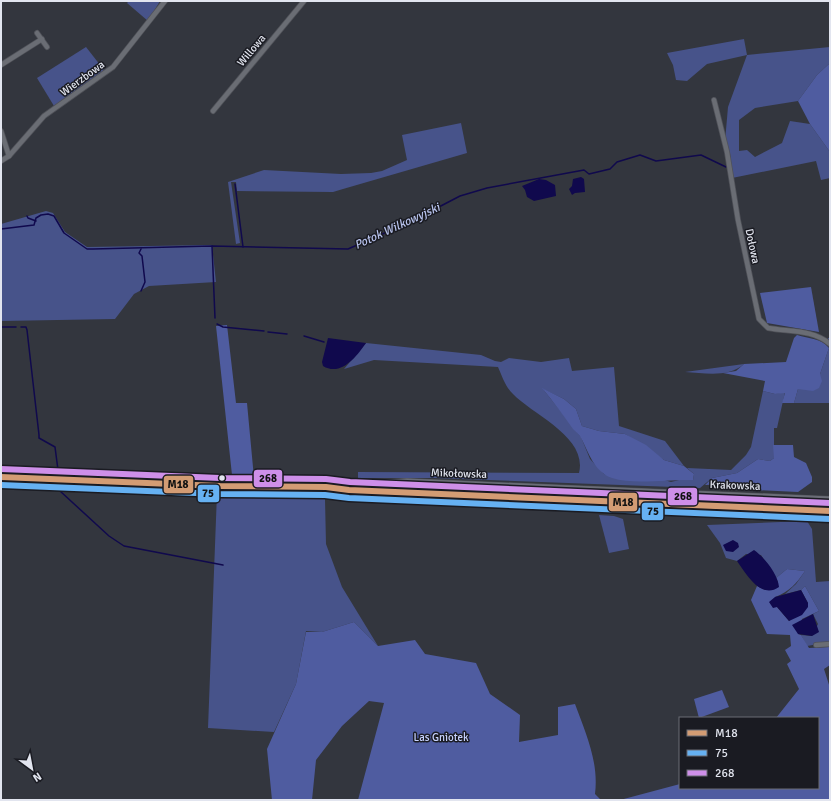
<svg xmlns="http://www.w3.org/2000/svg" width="831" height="801" font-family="Signika,sans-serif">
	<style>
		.green { fill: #47538a }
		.forest { fill: #4f5ca0 }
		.water { fill: #10094d }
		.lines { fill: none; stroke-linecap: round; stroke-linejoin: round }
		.stream { stroke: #10094d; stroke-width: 1.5 }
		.minor-casing { stroke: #505259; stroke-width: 6 }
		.primary-casing { stroke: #505259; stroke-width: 8 }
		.minor { stroke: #6a6d74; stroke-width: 4.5 }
		.primary { stroke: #6a6d77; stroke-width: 7 }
		.bus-1-casing { stroke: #1a1b22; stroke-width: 9 }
		.bus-2-casing { stroke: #1a1b22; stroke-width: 9 }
		.bus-3-casing { stroke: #1a1b22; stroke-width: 9 }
		.bus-1 { stroke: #d39c74; stroke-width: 6 }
		.bus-2 { stroke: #66b1f2; stroke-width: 6 }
		.bus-3 { stroke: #ce8fe9; stroke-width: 6 }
		.bus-dot { fill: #e2e5ef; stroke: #1a1b22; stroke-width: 1.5 }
		.labels { text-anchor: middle; stroke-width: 3; stroke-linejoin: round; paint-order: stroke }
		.street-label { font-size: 11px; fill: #e2e5ef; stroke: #1a1b22 }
		.park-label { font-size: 11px; fill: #c8d3fe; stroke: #1a1b22 }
		.water-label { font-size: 12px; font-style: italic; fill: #b8c3ed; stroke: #1a1b22 }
		.line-badge { stroke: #1a1b22; stroke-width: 1.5 }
		.pale-badge-label { font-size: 11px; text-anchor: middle; font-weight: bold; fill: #111 }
	</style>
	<rect width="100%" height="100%" fill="#33363e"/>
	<g class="green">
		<path d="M 129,1 L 160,1 L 148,21 L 127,3 Z"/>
		<path d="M 744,39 L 747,55 L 830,47 L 830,63 L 817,75 L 798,101 L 755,108 L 739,120 L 739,151 L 747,150 L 755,157 L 782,143 L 790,121 L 810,124 L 830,152 L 830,178 L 821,180 L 816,161 L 732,178 L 730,153 L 724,153 L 728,107 L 747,55 L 707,64 L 687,81 L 676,80 L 673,65 L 667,53 Z"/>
		<path d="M 86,47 L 104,70 L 98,76 L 54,106 L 37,78 Z"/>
		<path d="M 461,123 L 467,153 L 343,189 L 333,192 L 237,191 L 236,182 L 231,182 L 240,243 L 236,244 L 228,182 L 264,170 L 341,174 L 371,173 L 382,171 L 407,160 L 402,135 Z"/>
		<path d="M 46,211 L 53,213 L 65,232 L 87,247 L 212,245 L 216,282 L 149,286 L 134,294 L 115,319 L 1,321 L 1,224 Z"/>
		<path d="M 828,338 L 830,338 L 830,403 L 794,403 L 798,389 L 801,389 L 820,378 L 820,374 L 829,348 Z"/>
		<path d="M 366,343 L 481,355 L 495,361 L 501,362 L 509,358 L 541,362 L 569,358 L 572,371 L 614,367 L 619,426 L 665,441 L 684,466 L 664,460 L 625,434 L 599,431 L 582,426 L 576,409 L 564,399 L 543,389 L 581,437 L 590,459 L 604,474 L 627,480 L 661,479 L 671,482 L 679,480 L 693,480 L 694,474 L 687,468 L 731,470 L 746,455 L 751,447 L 763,391 L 775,394 L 785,392 L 777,428 L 774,428 L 774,458 L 770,461 L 758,459 L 737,473 L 712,478 L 700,488 L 435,478 L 358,478 L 358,472 L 579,473 C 588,437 533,415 513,394 C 506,388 502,376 498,367 L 374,360 L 344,369 Z"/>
		<path d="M 744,364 C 728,378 705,373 685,372 Z"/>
		<path d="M 424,487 L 830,503 L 830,507 L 424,490 Z"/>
		<path d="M 217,493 L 325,499 L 326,544 L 342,587 L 378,646 L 354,622 L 322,632 L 306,631 L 296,684 L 274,732 L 208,728 Z"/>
		<path d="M 599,515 L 614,516 L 623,519 L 629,549 L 609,553 Z"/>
		<path d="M 807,521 L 812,529 L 816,582 L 830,581 L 830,642 L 807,646 L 801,635 L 812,636 L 818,624 L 813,614 L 819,611 L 805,586 L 801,590 L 785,594 L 796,584 L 805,571 L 787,569 L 776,578 L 761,555 L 746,554 L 737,561 L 726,558 L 720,543 L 707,525 Z"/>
	</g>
	<g class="forest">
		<path d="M 830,63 L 830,152 L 810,124 L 798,101 L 817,75 Z"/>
		<path d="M 811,287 L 819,332 L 767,323 L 760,293 Z"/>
		<path d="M 227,325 L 236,403 L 247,403 L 254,478 L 232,475 L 216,326 Z"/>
		<path d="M 797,335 C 809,339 821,338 829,348 L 820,374 L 822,381 L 819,388 L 813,391 L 798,389 L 794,403 L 782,403 L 785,393 L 775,394 L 763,391 L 765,381 L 723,373 L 736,371 L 744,364 L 786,362 L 794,338 Z"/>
		<path d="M 542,388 L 564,399 L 576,409 L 582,426 L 599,431 L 625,434 L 646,445 L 664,460 L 684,466 L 694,474 L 693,480 C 670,479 634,485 612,478 C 594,472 589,453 581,438 C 580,435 576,432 573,429 C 563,415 553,401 542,388 Z"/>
		<path d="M 773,445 L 793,445 L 794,457 L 806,463 L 812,477 L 812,482 L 798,492 L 755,490 L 727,484 L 705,485 L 712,478 L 737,473 L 758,459 L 770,461 L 774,458 Z"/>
		<path d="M 787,569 L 805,571 C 797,583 789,592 775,597 L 777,607 L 789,621 L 808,603 L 801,590 L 805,586 L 819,611 L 802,619 L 798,634 L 801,635 L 809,648 L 829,647 L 830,665 L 824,669 L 830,688 L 830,800 L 620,800 L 680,784 L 680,788 L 818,788 L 818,718 L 776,718 L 799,689 L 787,664 L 791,661 L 785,650 L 791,646 L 790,635 L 767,634 L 751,600 L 757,586 L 765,590 L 778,582 L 776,578 Z"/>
		<path d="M 354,622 L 378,646 L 415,640 L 425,654 L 476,663 L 490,694 L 520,715 L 519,742 L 558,735 L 558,707 L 575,704 C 586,734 599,762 595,794 L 601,800 L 358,800 L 384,703 L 369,701 L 342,726 L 316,760 L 312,800 L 272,800 L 267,749 L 296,684 L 306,632 L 322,632 Z"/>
		<path d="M 722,690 L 729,707 L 699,718 L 694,699 Z"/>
	</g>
	<g class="water">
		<path d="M 581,177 L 584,179 L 585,192 L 575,193 L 572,195 L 569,189 L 572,186 L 573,179 Z"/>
		<path d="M 539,179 L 546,180 L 555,185 L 556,196 L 534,201 L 527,197 L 525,190 L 522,186 Z"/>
		<path d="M 328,338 L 366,343 C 357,356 341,377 323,366 L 322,362 Z"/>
		<path d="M 733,540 L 738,543 L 739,547 L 733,552 L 726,551 L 723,545 Z"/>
		<path d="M 754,550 C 764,557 778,574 779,587 C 761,600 746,574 737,561 Z"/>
		<path d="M 801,590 L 808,603 L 808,607 L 802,615 L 789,621 L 777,607 L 773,608 L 769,602 L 775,597 Z"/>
		<path d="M 813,614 L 819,632 L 812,636 L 798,634 L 792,625 Z"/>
	</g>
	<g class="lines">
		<g class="stream">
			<path d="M 235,184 L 243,247"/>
			<path d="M 27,216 L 28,218 L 36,221"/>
			<path d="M 1,229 L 34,225 L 36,218 L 41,215 L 48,214 L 54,216 L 64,233 L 87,249 L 93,249 L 212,246 L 348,249 L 410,222 L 460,196 L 487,188 L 584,170 L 589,174 L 610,169 L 617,162 L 640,155 L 656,161 L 701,155 L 726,167"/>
			<path d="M 212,246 L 215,318"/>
			<path d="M 141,249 L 139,253 L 142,256 L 145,282 L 141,291"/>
			<path d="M 217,324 L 223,327 L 264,331"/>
			<path d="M 1,327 L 16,327"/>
			<path d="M 21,327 L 26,327 L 27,330 L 39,435 L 39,438 L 55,447 L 58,470"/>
			<path d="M 268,332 L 287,334"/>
			<path d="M 304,336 L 324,342"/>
			<path d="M 60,491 L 109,536 L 124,546 L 223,565"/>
		</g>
		<defs>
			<g id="minor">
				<path d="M 37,33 L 47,47"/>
				<path d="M 1,65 L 42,39"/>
				<path d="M 714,100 L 727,152 L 738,220 L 759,319 L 768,328 C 790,332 812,329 830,344"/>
				<path d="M 213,111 L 304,1"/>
				<path d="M 1,131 L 9,156"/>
				<path d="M 1,161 L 9,156 L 44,116 L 113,67 L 165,1"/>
				<path d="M 816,645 L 830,644"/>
			</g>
			<g id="primary">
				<path d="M 1,477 L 220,486 L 326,487 L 407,482 L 830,500"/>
				<path d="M 342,489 L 830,511"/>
			</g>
		</defs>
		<use href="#minor" class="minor-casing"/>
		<use href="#primary" class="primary-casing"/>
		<use href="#minor" class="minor"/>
		<use href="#primary" class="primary"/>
		<defs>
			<path id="bus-1" d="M 1,477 L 220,486 L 326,487 L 349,490 L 830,511"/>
			<path id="bus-2" d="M 1,485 L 220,494 L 325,495 L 349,498 L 830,519"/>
			<path id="bus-3" d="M 1,469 L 220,478 L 326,479 L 350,482 L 830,503"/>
		</defs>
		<use href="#bus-1" class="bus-1-casing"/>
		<use href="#bus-2" class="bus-2-casing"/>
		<use href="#bus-3" class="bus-3-casing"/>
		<use href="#bus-1" class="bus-1"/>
		<use href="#bus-2" class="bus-2"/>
		<use href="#bus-3" class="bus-3"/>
	</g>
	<circle class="bus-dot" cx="222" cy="478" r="3.5"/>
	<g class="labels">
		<g class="street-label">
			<text transform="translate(251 50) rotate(-50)" y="4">Willowa</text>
			<text transform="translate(82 78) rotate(-36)" y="4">Wierzbowa</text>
			<text transform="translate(753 246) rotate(78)" y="4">Dołowa</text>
			<text transform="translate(459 473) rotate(2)" y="4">Mikołowska</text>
			<text transform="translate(735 485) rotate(2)" y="4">Krakowska</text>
		</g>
		<g class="park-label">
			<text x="441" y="741">Las Gniotek</text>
		</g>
		<g class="water-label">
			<text transform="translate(397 226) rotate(-25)" y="4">Potok Wilkowyjski</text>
		</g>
	</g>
	<g class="line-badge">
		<rect x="253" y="469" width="30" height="19" rx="4" fill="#ce8fe9"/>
		<rect x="163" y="475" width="31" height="19" rx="4" fill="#d39c74"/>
		<rect x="197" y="484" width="23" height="19" rx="4" fill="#66b1f2"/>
		<rect x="667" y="487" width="31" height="19" rx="4" fill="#ce8fe9"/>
		<rect x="608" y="492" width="30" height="20" rx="4" fill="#d39c74"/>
		<rect x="641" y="502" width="23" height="19" rx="4" fill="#66b1f2"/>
	</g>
	<g class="pale-badge-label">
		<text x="268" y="482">268</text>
		<text x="178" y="488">M18</text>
		<text x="208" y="497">75</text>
		<text x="683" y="500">268</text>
		<text x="623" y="506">M18</text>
		<text x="653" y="515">75</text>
	</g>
	<rect width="831" height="801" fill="none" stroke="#e2e5ef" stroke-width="4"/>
	<rect x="679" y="717" width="140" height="72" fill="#1a1b22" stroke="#6a6c74"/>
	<rect x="687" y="730" width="20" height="6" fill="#d39c74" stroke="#6a6c74"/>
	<text x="715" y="737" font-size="12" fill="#e2e5ef">M18</text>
	<rect x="687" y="750" width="20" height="6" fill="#66b1f2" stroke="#6a6c74"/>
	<text x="715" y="757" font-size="12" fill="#e2e5ef">75</text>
	<rect x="687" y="770" width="20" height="6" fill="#ce8fe9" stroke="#6a6c74"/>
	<text x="715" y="777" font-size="12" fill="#e2e5ef">268</text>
	<g transform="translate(32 769) rotate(148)" stroke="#1a1b22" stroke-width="3" paint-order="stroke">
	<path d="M0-3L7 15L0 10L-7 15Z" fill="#e2e5ef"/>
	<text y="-6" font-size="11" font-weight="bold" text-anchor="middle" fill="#e2e5ef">N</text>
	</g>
</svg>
